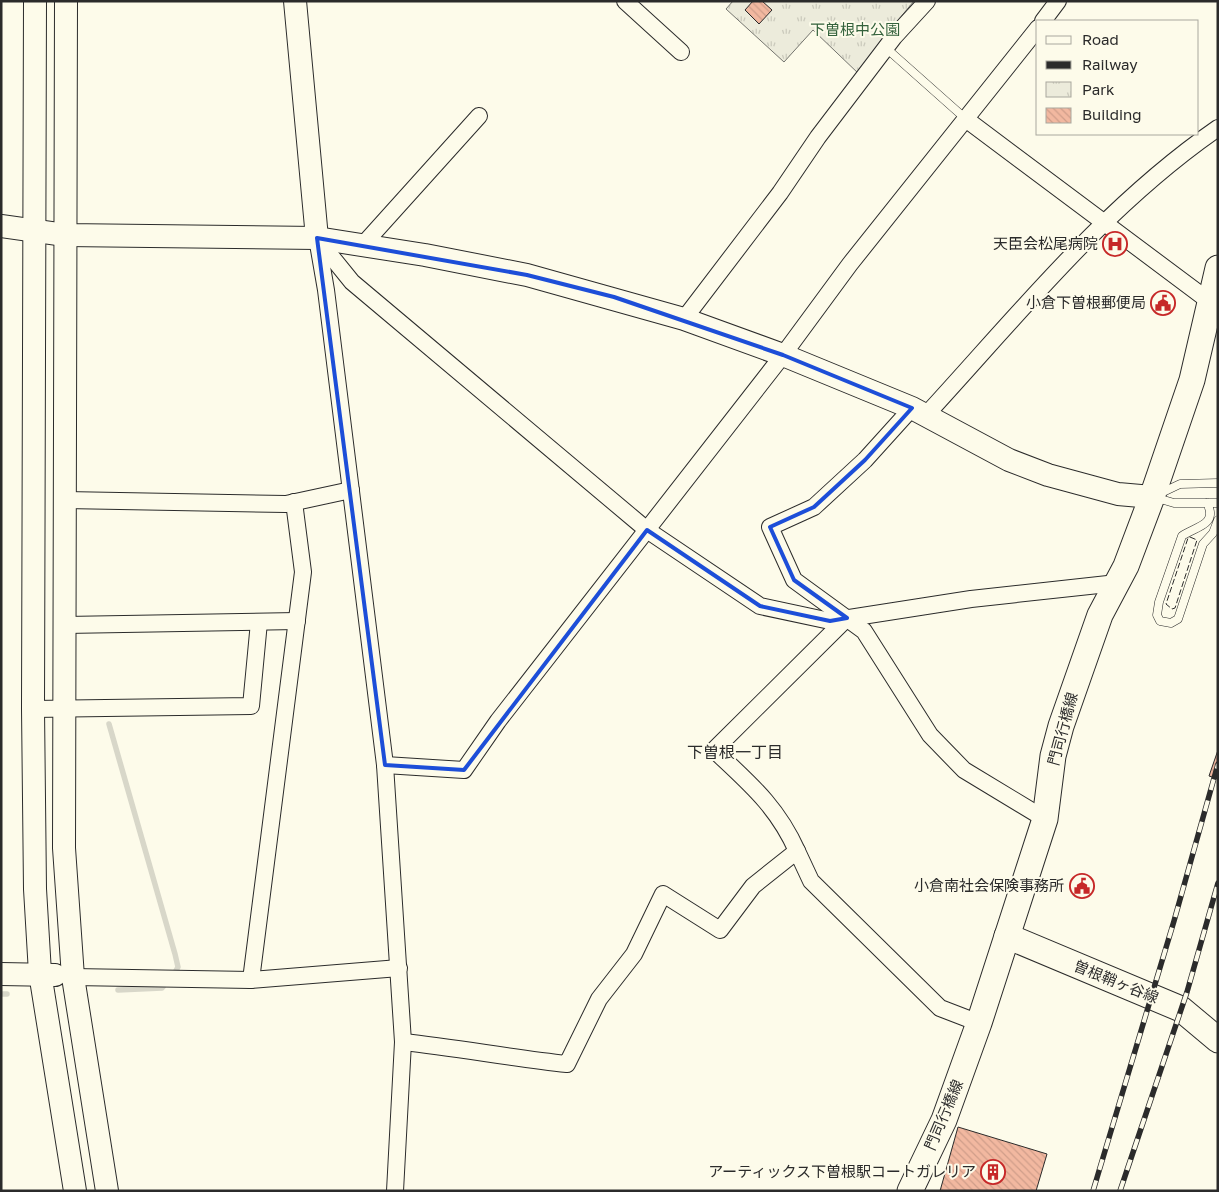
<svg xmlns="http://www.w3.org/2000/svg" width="1219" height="1192" font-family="'Golos Text','Noto Sans JP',sans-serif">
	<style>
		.park { fill: url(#park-tufts); stroke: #74746e }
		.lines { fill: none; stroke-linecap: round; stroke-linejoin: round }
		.stream { stroke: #d8d7c9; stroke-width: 5.5 }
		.building { fill: url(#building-back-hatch); stroke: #2b2b2b }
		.lane-casing { stroke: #2b2b2b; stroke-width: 9 }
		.street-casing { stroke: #2b2b2b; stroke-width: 18 }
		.secondary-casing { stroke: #2b2b2b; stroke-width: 24 }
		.primary-casing { stroke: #2b2b2b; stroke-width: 27 }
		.lane { stroke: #fdfbea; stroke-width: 8 }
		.street { stroke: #fdfbea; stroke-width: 16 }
		.secondary { stroke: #fdfbea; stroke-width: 22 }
		.primary { stroke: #fdfbea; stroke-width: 25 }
		.rail-casing { stroke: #2b2b2b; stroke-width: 5.5 }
		.rail { stroke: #fdfbea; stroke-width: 4; stroke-dasharray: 11; stroke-linecap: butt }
		.fence { stroke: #2b2b2b; stroke-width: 1; stroke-dasharray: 6 2.5; stroke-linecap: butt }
		.marked { fill: none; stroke: #1d4ed8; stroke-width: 4; stroke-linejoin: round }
		.labels { text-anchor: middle; stroke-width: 4; stroke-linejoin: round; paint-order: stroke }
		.park-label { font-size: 15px; fill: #34623c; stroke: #fdfbea }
		.poi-label { font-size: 15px; fill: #2b2b2b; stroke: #fdfbea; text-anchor: end }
		.street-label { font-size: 15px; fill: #2b2b2b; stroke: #fdfbea }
		.neighbourhood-label { font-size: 16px; fill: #2b2b2b; stroke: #fdfbea }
	</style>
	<defs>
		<pattern id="park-tufts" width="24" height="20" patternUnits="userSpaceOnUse" patternTransform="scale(1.25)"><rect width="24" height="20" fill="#ecebdb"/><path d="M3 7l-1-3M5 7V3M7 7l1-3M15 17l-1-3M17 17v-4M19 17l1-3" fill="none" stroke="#cbcabc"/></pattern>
		<pattern id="building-back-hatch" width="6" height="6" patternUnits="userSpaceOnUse" patternTransform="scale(1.25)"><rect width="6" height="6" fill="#f2b8a0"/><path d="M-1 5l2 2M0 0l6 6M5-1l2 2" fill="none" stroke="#d09e8a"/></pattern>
	</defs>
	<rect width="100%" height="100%" fill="#fdfbea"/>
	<path class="park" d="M 733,1 L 914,1 L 879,43 L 860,75 L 813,30 L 784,62 L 726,9 Z"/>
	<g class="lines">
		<g class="stream">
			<path d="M 109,724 L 175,954 L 178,967 L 173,976"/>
			<path d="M 118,990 L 162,988 L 167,982"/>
			<path d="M 1,994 L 7,994"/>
		</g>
	</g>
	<g class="building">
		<path d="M 753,1 L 762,1 L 772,10 L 759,24 L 745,10 Z"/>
		<path d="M 1218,750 L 1218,779 L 1209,776 Z"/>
		<path d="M 958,1127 L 1047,1154 L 1036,1191 L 940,1191 Z"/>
	</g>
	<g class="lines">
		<defs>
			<g id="lane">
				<path d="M 886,48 L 967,120"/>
				<path d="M 1159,494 L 1180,484 L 1218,483"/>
				<path d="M 1157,498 L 1174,503 L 1218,503"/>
				<path d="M 1207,503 C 1219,526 1193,527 1182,536 L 1159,602 L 1157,615 L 1160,621 L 1171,623 L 1178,619 L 1203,544 L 1213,533 L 1218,520"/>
			</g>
			<g id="street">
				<path d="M 625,1 L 681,52"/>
				<path d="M 1043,21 L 1058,1"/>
				<path d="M 967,120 L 1209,301"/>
				<path d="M 317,238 L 326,290 L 385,765 L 403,1042 L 395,1191"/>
				<path d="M 318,240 L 352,282 L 647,530 L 760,606 L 830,621 L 971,599 L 1117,583"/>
				<path d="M 361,247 L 479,116"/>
				<path d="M 684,319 L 780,193 L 818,137 L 894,37 L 927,1"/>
				<path d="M 912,408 L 865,460 L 814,507 L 770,527 L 794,580 L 864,631 L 930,735 L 964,770 L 1045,819"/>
				<path d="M 926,415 C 1018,315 1105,206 1218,128"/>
				<path d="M 65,500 L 286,504 L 351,490"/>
				<path d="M 65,625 L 297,621"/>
				<path d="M 33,709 L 251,706 L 259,622"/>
				<path d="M 385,765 L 464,770 L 498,721 L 783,355 L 850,264 L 1038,28"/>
				<path d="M 797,851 C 777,806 749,783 714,750 L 847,618"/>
				<path d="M 73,977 L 251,980 L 399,968"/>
				<path d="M 251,980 L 303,572 L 294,502"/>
				<path d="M 403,1042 C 458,1048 512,1058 567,1064 L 599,999 L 634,954 L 663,894 L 720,930 L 753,886 L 797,851 L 811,881 L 940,1008 L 979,1023"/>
			</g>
			<g id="secondary">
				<path d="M 35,1 L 33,709 L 35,889 L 40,973 L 75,1191"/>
				<path d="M 66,1 L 64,848 L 73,977 L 107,1191"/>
				<path d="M 295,1 L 317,238"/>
				<path d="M 1,226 L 65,235 L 317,238 L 425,255 L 527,275 L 684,319 L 783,355 L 912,408 L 1009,460 L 1048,475 L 1118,494 L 1152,497"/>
				<path d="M 1,974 L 55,975"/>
			</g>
			<g id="primary">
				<path d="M 1007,936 L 1181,1009 L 1218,1040"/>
				<path d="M 910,1191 L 944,1120 L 979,1023 L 1045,819 L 1053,756 L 1061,726 L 1100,615 L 1126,566 L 1152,497 L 1192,380 L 1218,268"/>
			</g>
		</defs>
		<use href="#lane" class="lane-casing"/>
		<use href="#street" class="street-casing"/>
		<use href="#secondary" class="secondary-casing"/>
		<use href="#primary" class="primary-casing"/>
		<use href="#lane" class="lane"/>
		<use href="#street" class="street"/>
		<use href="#secondary" class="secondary"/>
		<use href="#primary" class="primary"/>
		<defs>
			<g id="rail">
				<path d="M 1093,1191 L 1174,921 L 1218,764"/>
				<path d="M 1120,1191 L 1187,992 L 1218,883"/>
			</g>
		</defs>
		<use href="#rail" class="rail-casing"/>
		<use href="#rail" class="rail"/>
		<path class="fence" d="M 1190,537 L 1197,540 L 1175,608 L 1172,609 L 1166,604 L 1188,538 Z"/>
	</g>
	<path class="marked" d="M 317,238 L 527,275 L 614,297 L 783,355 L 912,408 L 865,460 L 814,507 L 770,527 L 794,580 L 847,618 L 830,621 L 760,606 L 647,530 L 464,770 L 385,765 Z"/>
	<defs>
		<symbol id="hospital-ring" viewBox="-11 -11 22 22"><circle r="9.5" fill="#fdfbea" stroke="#c62828" stroke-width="1.5"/><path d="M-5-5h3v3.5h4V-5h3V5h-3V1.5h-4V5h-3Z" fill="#c62828"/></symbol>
		<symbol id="civic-ring" viewBox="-11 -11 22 22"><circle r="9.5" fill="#fdfbea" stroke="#c62828" stroke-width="1.5"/><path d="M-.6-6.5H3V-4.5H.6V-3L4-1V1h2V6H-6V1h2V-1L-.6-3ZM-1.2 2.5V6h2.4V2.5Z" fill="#c62828"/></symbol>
		<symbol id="building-ring" viewBox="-11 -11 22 22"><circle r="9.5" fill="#fdfbea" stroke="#c62828" stroke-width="1.5"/><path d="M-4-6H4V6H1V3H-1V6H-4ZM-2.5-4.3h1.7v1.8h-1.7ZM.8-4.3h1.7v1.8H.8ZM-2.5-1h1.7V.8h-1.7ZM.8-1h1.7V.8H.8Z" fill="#c62828"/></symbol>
	</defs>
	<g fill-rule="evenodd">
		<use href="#hospital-ring" x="1101" y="230" width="28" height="28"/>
		<use href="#civic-ring" x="1149" y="289" width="28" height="28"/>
		<use href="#civic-ring" x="1068" y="872" width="28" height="28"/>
		<use href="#building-ring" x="979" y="1158" width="28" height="28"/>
	</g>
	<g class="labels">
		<g class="park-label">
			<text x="855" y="35">下曽根中公園</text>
		</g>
		<g class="poi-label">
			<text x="1098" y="249">天臣会松尾病院</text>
			<text x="1146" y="308">小倉下曽根郵便局</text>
			<text x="1064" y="891">小倉南社会保険事務所</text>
			<text x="976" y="1177">アーティックス下曽根駅コートガレリア</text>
		</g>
		<g class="street-label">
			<text transform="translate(1063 729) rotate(-75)" y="5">門司行橋線</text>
			<text transform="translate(1116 982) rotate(22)" y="5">曽根鞘ヶ谷線</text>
			<text transform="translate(944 1115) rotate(-67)" y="5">門司行橋線</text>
		</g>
		<g class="neighbourhood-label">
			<text x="735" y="758">下曽根一丁目</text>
		</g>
	</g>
	<rect width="1219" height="1192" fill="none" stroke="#2b2b2b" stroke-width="5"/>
	<rect x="1036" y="20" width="162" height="115" fill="#fdfbea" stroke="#a9a89e"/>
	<rect x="1046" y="36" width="25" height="8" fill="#fdfbea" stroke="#a9a89e"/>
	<text x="1082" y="45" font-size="15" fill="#2b2b2b">Road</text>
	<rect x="1046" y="61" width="25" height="8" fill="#2b2b2b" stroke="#a9a89e"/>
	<text x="1082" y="70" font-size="15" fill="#2b2b2b">Railway</text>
	<rect x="1046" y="82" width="25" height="15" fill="url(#park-tufts)" stroke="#a9a89e"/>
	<text x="1082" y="95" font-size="15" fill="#2b2b2b">Park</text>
	<rect x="1046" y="108" width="25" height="15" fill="url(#building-back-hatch)" stroke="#a9a89e"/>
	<text x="1082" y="120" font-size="15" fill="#2b2b2b">Building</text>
</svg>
